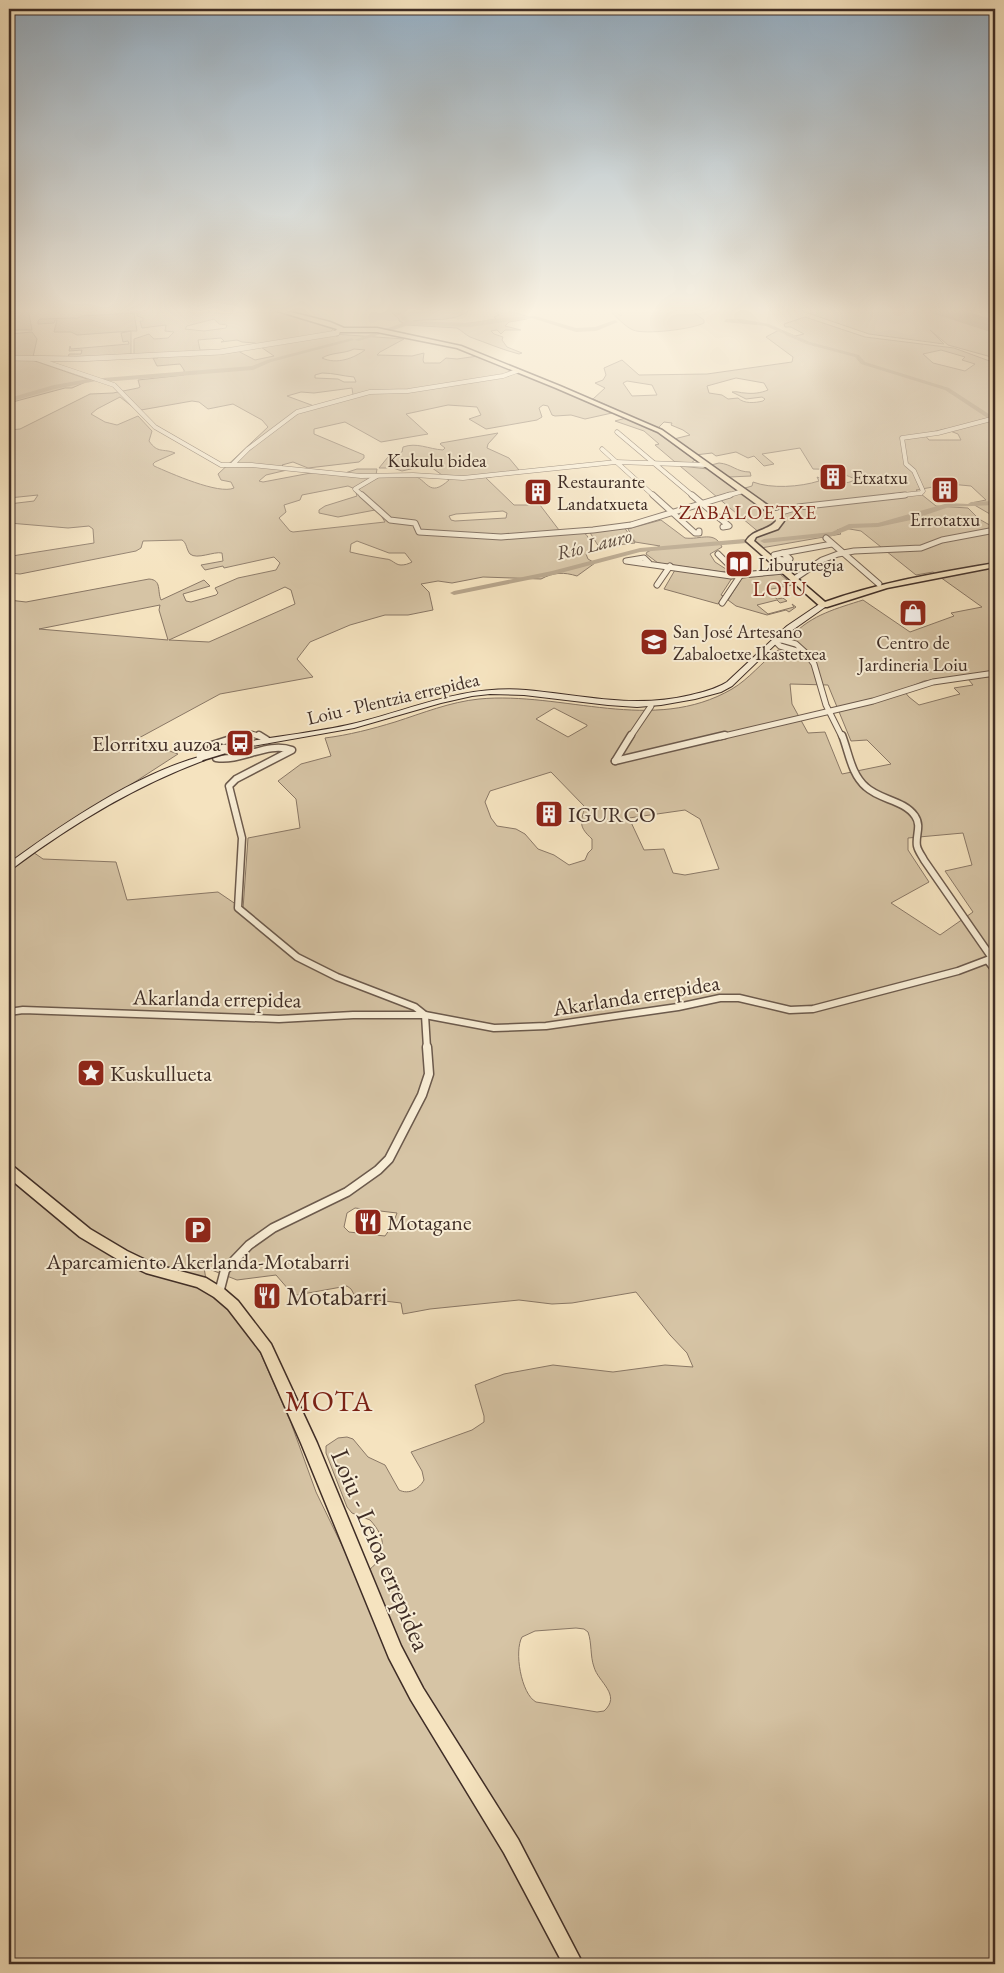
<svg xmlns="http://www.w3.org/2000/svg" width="1004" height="1973" font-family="'EB Garamond',serif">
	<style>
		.green { fill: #d6c4a5; stroke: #8a7866; fill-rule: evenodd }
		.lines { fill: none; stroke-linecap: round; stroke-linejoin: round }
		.river { fill: #b7a58b; fill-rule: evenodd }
		.runway { fill: #9a8872; fill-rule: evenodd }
		.minor-far3-casing { stroke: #6c5a4c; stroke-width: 5 }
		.minor-far2-casing { stroke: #6c5a4c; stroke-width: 7 }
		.minor-far1-casing { stroke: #6c5a4c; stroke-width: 9 }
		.minor-casing { stroke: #6c5a4c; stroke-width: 11 }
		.tertiary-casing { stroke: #6c5a4c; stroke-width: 6 }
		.secondary-casing { stroke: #3f2d26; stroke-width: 2 }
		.primary-casing { stroke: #3f2d26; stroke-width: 3 }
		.minor-far3 { stroke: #f8edd5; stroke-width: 4 }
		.minor-far2 { stroke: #f8edd5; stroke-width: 5 }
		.minor-far1 { stroke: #f8edd5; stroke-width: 6 }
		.minor { stroke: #f8edd5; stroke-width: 8 }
		.tertiary { stroke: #f8edd5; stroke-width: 5 }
		.secondary { fill: #f8edd5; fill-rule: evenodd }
		.primary { fill: #f5e3bf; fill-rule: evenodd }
		.secondary-bridge-casing { stroke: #3f2d26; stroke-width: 12; stroke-linecap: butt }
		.secondary-bridge { stroke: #f8edd5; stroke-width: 9 }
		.labels { text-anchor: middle; stroke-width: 4; stroke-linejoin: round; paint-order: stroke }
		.far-street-label { font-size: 19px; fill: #3f2d26; stroke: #f8edd5 }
		.far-poi-label { font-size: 19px; fill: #3f2d26; stroke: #f8edd5; text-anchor: start }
		.far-neighbourhood-label { font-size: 20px; letter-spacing: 1px; fill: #7a1f14; stroke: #f8edd5 }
		.far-water-label { font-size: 20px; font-style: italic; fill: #5d4b3f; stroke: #f8edd5 }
		.far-quarter-label { font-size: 21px; letter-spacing: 1px; fill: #7a1f14; stroke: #f8edd5 }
		.poi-label { font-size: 22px; fill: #3f2d26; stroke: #f8edd5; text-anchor: start }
		.street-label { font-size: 22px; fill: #3f2d26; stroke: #f8edd5 }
		.near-poi-label { font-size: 26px; fill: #3f2d26; stroke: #f8edd5; text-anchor: start }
		.near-street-label { font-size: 26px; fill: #3f2d26; stroke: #f8edd5 }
		.near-neighbourhood-label { font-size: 29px; letter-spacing: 1px; fill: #7a1f14; stroke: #f8edd5 }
	</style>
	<rect width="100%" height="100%" fill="#f5e3bf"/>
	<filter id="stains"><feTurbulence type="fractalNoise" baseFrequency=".004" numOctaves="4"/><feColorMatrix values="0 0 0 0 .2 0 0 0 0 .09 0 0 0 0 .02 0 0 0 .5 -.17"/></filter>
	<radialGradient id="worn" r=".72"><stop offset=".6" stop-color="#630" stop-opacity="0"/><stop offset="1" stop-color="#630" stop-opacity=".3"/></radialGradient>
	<g class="green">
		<path d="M 28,310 L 32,310 L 29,314 L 32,330 L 15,330 L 12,327 L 9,327 L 9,315 Z"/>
		<path d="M 137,310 L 206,310 C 219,319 256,308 275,310 C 294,312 315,322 334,328 L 330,332 L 334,334 L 404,339 L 380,352 L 377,355 L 412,356 L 424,353 L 423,360 L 424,363 L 440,363 L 446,358 L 457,359 L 478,356 L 586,400 L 593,399 L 605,388 L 595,383 L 603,380 L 606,375 L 604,368 L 622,360 L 639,375 L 707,374 L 792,362 L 793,357 L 766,337 L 779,330 L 795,336 L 804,334 L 791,327 L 785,327 L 784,324 L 805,317 L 865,337 L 954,348 L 995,363 L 995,517 L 971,503 L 986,500 L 971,486 L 950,484 L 916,490 L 936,506 L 968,508 L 979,519 L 995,528 L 995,671 L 924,681 L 903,690 L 909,697 L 919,705 L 960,694 L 954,688 L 973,685 L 968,679 L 995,676 L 995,1964 L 9,1964 L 9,600 L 26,602 L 149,579 C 162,580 157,591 161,600 L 204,580 L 210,586 L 183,594 L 186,601 L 191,602 L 216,595 L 218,593 L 215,588 L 238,578 L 276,570 L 280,563 L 274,557 L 224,568 L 223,566 L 205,570 L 201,565 L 223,561 L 222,553 C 214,551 197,560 190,554 C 186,549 187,543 182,540 L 143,541 L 141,548 L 136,551 L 20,574 L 9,573 L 9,558 L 12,556 L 94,543 L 93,529 L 89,526 L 68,528 L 9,523 L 9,504 L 34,501 L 38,495 L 9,498 L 9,478 L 15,474 L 9,473 L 9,430 L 20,429 L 90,394 L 113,393 L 138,388 L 140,387 L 138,380 L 184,375 L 184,370 L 180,364 L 157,366 L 153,358 L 158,358 L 156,354 L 134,355 L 134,339 L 149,334 L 154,339 L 168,338 L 174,332 L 165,331 L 166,325 L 142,328 L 140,321 L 143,321 L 143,318 L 137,316 ZM 214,319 L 219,324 L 227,325 L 226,328 L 204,331 L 185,329 L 187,326 ZM 221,338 L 224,341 L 221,342 L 237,340 L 242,342 L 255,343 L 274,356 L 255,360 L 236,350 L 200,350 L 198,340 ZM 354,349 L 365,350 C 354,358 337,365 322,358 C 332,352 344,354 354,349 ZM 941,350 L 965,357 L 962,360 L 975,364 L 965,371 L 933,363 L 923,354 ZM 322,373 C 334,373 342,376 354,377 L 356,382 L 344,382 L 338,379 L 315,378 L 315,375 ZM 736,378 L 764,383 L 768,390 C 761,393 753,394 745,393 C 740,393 738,391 732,392 L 746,399 L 762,397 L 765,399 L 763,401 C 755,403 744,404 738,398 L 728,399 L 722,395 L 709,393 L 707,386 ZM 627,381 L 652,385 L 657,395 L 632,396 L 623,383 ZM 352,388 L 353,395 L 314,406 L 287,396 L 301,392 L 314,393 ZM 120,397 L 134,408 L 141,410 L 192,401 L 199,402 L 208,409 L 233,404 L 262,420 L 268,427 L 218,474 L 221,480 L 231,482 L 234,488 C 219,495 170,473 154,466 L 153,464 L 155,462 L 175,453 C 163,448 158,454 149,441 L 152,431 L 138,416 L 117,425 L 105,422 L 91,414 L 97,409 ZM 593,399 L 626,414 L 626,418 L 615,421 L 644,431 L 659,444 L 655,445 L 675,462 L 691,463 L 695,460 L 655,431 L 664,422 L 672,423 L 671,425 L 683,430 L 690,435 L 674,439 L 695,455 L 712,453 L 716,456 L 736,452 L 748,458 L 754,456 L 764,466 L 774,464 L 762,454 L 800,448 L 813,469 C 831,469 839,472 855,479 C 848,486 835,481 825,482 L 822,479 L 817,477 L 819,481 C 800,487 771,489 753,482 L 752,486 L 738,490 L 708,469 L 680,466 L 761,534 L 753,538 L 754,543 L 761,548 L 841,534 L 837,530 L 844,528 L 861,531 L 916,575 L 933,572 L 982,607 L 951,613 L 954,616 L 910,632 L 863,600 C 838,608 811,615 793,635 L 792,639 L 808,651 L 807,657 L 785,649 L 778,650 C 762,662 749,679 732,689 C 653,735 563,691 479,699 C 450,702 423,713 395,722 C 372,729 349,735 325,738 L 331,756 L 301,764 L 278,781 L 296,799 L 300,828 L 248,838 L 243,909 L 218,892 L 127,900 L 116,862 L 43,859 L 30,850 L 178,754 L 137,739 L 220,694 L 313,677 L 297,659 L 310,642 L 350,625 L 385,615 L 408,615 L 433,610 L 429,592 L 421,584 L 438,581 L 452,583 L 483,577 L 541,579 C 554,572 564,572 577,576 L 595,563 L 588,559 L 586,554 L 591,549 C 589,541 590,537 583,532 L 559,530 L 540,505 L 514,505 L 486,478 L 519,470 L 509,458 L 487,448 L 488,444 L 498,433 L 441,443 L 440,444 L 445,448 L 443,450 C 428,449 417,442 403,447 L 402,452 L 388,457 L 379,468 L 393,468 L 402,471 L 428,465 L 449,480 C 428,499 428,479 412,475 C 401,473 388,475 376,475 L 377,469 L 357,469 L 345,473 L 316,472 L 263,482 L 259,481 L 266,475 L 287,470 L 282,465 L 293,462 L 308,468 L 359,462 L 364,458 L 364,455 L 314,434 L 314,429 L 345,422 L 381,442 L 428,434 L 406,414 L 448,405 L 477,407 L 481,415 L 469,419 L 486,429 L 537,420 L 542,417 L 539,408 L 543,405 L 548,406 L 552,415 L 555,416 L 571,415 L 585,419 L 612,413 ZM 945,429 L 958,434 L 961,440 L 929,440 L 924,434 ZM 348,486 L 355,489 L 357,496 L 325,506 L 319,510 L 319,513 L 338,517 L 375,510 L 379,512 L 385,522 L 293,532 L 290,531 L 279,518 L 286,512 L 284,505 L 300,500 L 302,495 ZM 503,511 L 507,513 L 506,518 L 455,521 L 451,520 L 449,516 L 456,514 ZM 357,541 L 389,553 L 405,553 L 412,562 C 408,564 405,565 401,565 C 395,565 392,559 386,559 C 374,557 362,555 350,552 L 351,544 ZM 285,587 L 291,590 L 295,604 L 209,642 L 169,640 ZM 160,605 L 159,610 L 168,640 L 39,629 ZM 790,684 L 828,685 L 851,741 L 867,740 L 891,764 L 842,774 L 825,732 L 808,733 L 792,704 ZM 554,708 L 587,725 L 587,726 L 568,737 L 536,719 ZM 551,772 L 585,807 C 580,823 579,827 592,839 L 592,849 L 588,853 L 585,860 L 569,865 L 554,855 L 538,849 L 525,834 L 516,829 L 497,826 L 491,818 L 485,802 L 490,791 ZM 685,810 L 700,819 L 719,869 L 685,875 L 673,873 L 664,849 L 644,850 L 629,818 ZM 963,833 L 972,865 L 945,871 L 973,912 L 940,935 L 891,903 L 929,882 L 908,850 L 908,838 ZM 355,1208 L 397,1213 L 392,1226 L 385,1236 L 349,1232 L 344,1227 L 347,1213 ZM 204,1267 L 237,1280 L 276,1275 L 289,1290 L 297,1295 L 347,1286 L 351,1289 L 355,1296 L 360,1298 L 401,1303 L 403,1314 L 430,1309 L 519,1300 L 552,1304 L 572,1303 L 636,1292 L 670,1335 L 687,1353 L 693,1367 L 665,1365 L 613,1372 L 553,1365 L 504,1374 L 475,1385 L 484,1416 L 484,1422 L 472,1430 L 411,1452 L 422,1471 L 424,1480 C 419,1489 409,1495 399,1490 L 385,1465 L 368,1457 L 353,1439 L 347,1437 L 338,1438 L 326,1446 L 326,1453 L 347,1507 L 352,1513 L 370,1520 C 386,1537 388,1555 369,1570 L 348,1558 L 316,1492 L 291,1423 L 260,1352 L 235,1316 L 206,1280 ZM 576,1628 L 584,1629 L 588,1632 C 592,1643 590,1656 594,1667 C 598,1682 622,1695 604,1711 L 597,1712 L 536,1702 C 521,1694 514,1651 522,1637 L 535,1631 Z"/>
		<path d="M 389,310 L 470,310 C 453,323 432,318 413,321 C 437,329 472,323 496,319 L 494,317 L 499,315 L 492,311 L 480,310 L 506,310 L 529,317 L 527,319 L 509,322 L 505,326 L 521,330 L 505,330 L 501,334 L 497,330 L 491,331 L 494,334 L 503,337 L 502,340 L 507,347 L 522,353 L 519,354 C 503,350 487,343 470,337 C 466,335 462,331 457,328 L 407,325 L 399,321 L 399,319 Z"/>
		<path d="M 609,310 L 613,310 L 621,316 L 622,315 L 617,310 L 681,310 L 683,312 L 690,310 L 704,320 L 704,323 C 693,329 645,335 633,330 C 624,326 616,316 609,310 Z"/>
		<path d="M 799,310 L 925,310 L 995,333 L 995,358 L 948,345 L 930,330 L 944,344 L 869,334 Z"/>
		<path d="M 134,313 L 137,331 L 131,331 L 131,354 L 68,358 L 69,354 L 81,354 L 82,350 L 69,351 L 70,346 L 71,349 L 129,344 L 128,341 L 123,342 L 121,333 L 131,331 L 77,335 L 71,332 L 54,332 L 57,320 L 55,320 L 54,323 L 38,324 L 38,321 L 40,319 L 74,318 L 76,319 L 82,316 Z"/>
		<path d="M 32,332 L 37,339 L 33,357 L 9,356 L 9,334 Z"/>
		<path d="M 11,359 L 32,360 L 90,380 L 72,388 L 65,388 L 9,403 L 9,371 Z"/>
		<path d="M 719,463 C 732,464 736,472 750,472 L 751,476 L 729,477 L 711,465 Z"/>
		<path d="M 661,520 L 685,538 C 701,540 714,530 722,547 L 710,554 L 715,562 L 729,571 L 722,572 L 658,563 L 646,554 L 647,552 L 660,546 L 635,542 L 628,529 Z"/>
		<path d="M 624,527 L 635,543 L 599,547 L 589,531 Z"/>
		<path d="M 675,570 L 732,578 L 721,595 L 724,596 L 718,604 L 664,589 Z"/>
		<path d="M 780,574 L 793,585 L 766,590 L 777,599 L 783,598 L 787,601 L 780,603 L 777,600 L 757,605 L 768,614 L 794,607 L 792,604 L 796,607 L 789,612 L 786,610 L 767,615 L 736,606 L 728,600 L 742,578 Z"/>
	</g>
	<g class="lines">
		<g class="river">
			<path d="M 19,310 L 28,310 L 9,316 L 9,312 Z"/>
			<path d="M 392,310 L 398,310 L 410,321 L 470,323 L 502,318 L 535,316 L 576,328 L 595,327 L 615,320 L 618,322 L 596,331 L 576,332 L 532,318 L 470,327 L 409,325 L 359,341 L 354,340 L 271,362 L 253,370 L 103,382 L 100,380 L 103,378 L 252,366 L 267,360 L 352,338 L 354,340 L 405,322 Z"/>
			<path d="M 726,319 L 741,319 L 769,324 L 810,342 L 859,355 L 865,362 L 949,388 L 995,418 L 995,423 L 945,390 L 861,364 L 855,357 L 806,344 L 766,326 L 724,322 Z"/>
			<path d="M 94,378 L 96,379 L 96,381 L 55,389 L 9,402 L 9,398 L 54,385 Z"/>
			<path d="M 995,501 L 995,505 L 949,507 L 911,520 L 878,527 L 853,528 L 833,536 L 764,543 L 760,541 L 764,539 L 832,532 L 849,524 L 878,523 L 948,503 L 968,504 L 971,502 Z"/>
			<path d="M 744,539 L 748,541 L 747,543 L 640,552 L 553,575 L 454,595 L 450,593 L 454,591 L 552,571 L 640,548 Z"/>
		</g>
		<path class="runway" d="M 932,310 L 962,310 L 995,320 L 995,333 L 935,314 Z"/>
		<defs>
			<g id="minor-far3">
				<path d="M 34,358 L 114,385 L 155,427 L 221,465 L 252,465 L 361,476 L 413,475 L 463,478 L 616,462 L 707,465"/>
				<path d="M 617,432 L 693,496"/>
				<path d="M 602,449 L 654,496"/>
				<path d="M 233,464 L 248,449 L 297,412 L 370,392 L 408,391 L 503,376 L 517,371"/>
				<path d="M 363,496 L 355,489 L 377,476"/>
				<path d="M 726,496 L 743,491"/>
				<path d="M 894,496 L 921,493 L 923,491 L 914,471 L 906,464 L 902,438 L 938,433 L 995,418"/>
			</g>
			<g id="minor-far2">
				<path d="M 362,495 L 390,520 L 415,523 L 419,532 L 501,537 L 593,530 L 631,525 L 730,495"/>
				<path d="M 653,495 L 695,533 L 699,533 L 699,531"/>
				<path d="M 692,495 L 729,526 L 723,527"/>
				<path d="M 775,514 L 798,507 L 905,495"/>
				<path d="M 826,538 L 879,584"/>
				<path d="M 783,553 L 790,559 L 781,560 L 774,555 Z"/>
				<path d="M 783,553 L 832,544"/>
				<path d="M 718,554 L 740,576 L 722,603"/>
				<path d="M 649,563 L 644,558 L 626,561 L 731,576 L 784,571"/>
				<path d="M 794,579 L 822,560 L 838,554 L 854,551 L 921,548 L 942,540 L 995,530"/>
				<path d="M 657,585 L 670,566"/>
				<path d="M 782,640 L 796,644 L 807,654 L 780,646 L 775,641 Z"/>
				<path d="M 807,654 L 814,664 L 826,705 L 842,737"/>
				<path d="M 237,737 L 252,734 L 261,737"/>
				<path d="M 630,737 L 651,706"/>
				<path d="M 720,737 L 873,701 L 933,682 L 995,673"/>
			</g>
			<g id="minor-far1">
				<path d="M 259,735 L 267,740"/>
				<path d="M 842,735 C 849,753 851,774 866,787 C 880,800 904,800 915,816 C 922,826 915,836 917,846 C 918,851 922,856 924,860 L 992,958"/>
				<path d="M 210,750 L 212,745 L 215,744 L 243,735"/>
				<path d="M 216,758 C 242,762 267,741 292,750 L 236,779 L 229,786 L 242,838 L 238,908 L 297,957 L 337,977 L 415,1007 L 425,1015 L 494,1028 L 546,1026 L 678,1007 L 720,998 L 739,998 L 790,1010 L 813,1009 L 958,971 L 995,957"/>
				<path d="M 615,761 L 725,735"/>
				<path d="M 615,761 L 631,735"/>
				<path d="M 988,961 L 995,970"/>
				<path d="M 9,1012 L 23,1010 L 279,1019 L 353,1015 L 425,1015 L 427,1048"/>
			</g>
			<path id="minor" d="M 219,1293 L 225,1270 L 249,1245 L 273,1228 L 347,1192 L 378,1170 L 389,1159 L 422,1095 L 429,1074 L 427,1047"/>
			<path id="tertiary" d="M 9,358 L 77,359 L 220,352 L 337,333"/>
			<g id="secondary">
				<path d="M 821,603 L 828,605 L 784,636 L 732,686 L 721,692 L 695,699 L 661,705 L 637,707 L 608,705 L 524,695 L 490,694 L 472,696 L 441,703 L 354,728 L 224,751 L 220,749 L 221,747 C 264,737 309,734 352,724 C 411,710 462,685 526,690 C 583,695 633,709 691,695 C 703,692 716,689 727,682 L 787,626 Z"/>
				<path d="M 202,756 L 206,758 L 205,760 C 135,786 72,824 12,869 L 9,870 L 9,863 C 64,823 136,774 202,756 Z"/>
			</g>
			<g id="primary">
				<path d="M 274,310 L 283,310 L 330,322 L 344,328 L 377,328 L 461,346 L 560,386 L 662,430 L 780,514 L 784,521 L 778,529 L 756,537 L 754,541 L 825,602 C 880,582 938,573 995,563 L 995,567 L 887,588 L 827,607 L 821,607 L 746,541 C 753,529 768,531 776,521 L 774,517 L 658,432 L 556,388 L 457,348 L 377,332 L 340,332 L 337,335 L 334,333 L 337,329 Z"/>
				<path d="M 9,1166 L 14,1167 L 90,1229 L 127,1251 L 154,1264 L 206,1278 L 224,1289 L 238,1301 L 271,1344 L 317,1443 L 401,1646 L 423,1688 L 518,1839 L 583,1964 L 563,1964 L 504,1853 L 411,1700 L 389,1658 L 301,1443 L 261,1352 L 228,1309 L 214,1297 L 197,1287 L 146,1273 L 117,1259 L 80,1237 L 9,1178 Z"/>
			</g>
		</defs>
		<use href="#minor-far3" class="minor-far3-casing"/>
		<use href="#minor-far2" class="minor-far2-casing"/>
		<use href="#minor-far1" class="minor-far1-casing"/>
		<use href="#minor" class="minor-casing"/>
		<use href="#tertiary" class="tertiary-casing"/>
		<use href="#secondary" class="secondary-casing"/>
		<use href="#primary" class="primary-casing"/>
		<use href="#minor-far3" class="minor-far3"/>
		<use href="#minor-far2" class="minor-far2"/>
		<use href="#minor-far1" class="minor-far1"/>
		<use href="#minor" class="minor"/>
		<use href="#tertiary" class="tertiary"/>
		<use href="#secondary" class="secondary"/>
		<use href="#primary" class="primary"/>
		<defs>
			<path id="secondary-bridge" d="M 201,756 L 224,749"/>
		</defs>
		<use href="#secondary-bridge" class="secondary-bridge-casing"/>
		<use href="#secondary-bridge" class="secondary-bridge"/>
	</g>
	<linearGradient id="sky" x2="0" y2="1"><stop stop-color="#94aec3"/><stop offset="0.53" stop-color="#faf2e2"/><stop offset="1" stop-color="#faf2e2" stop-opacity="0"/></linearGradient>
	<rect width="1004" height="586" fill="url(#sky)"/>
	<defs>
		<symbol id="building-square" viewBox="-11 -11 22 22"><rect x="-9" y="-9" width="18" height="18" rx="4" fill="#8f2418" stroke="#f8edd5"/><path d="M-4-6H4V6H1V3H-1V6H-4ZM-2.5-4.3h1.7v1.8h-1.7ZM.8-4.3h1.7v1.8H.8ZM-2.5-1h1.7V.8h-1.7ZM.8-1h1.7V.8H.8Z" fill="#fff"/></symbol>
		<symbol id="library-square" viewBox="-11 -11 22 22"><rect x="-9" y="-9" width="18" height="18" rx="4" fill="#8f2418" stroke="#f8edd5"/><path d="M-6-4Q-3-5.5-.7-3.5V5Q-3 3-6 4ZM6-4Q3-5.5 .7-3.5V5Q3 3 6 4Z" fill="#fff"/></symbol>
		<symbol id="shop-square" viewBox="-11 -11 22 22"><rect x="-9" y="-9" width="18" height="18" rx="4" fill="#8f2418" stroke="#f8edd5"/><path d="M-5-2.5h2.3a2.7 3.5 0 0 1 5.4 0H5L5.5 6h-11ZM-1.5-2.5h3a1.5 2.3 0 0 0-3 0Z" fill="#fff"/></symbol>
		<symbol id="school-square" viewBox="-11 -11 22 22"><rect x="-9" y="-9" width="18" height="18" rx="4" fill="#8f2418" stroke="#f8edd5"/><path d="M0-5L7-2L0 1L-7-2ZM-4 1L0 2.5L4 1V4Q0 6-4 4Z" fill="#fff"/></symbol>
		<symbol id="bus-square" viewBox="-11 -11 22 22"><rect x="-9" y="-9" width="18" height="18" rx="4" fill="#8f2418" stroke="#f8edd5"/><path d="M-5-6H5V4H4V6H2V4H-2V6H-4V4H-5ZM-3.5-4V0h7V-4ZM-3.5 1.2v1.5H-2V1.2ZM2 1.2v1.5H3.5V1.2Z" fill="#fff"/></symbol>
		<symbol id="sight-square" viewBox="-11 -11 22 22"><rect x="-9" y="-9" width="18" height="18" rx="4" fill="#8f2418" stroke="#f8edd5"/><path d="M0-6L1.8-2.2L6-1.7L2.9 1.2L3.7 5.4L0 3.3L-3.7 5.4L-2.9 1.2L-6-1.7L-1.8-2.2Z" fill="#fff"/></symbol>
		<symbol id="restaurant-square" viewBox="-11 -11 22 22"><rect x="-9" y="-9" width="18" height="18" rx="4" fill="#8f2418" stroke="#f8edd5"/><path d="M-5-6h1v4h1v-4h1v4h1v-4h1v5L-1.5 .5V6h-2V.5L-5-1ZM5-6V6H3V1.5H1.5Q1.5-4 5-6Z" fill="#fff"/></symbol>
		<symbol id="parking-square" viewBox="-11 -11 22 22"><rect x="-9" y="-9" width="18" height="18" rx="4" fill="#8f2418" stroke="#f8edd5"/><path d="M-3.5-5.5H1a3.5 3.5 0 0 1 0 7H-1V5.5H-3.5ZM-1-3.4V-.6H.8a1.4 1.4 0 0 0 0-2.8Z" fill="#fff"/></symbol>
	</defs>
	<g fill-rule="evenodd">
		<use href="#building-square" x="817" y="461" width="32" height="32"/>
		<use href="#building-square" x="929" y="474" width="32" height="32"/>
		<use href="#building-square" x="522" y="476" width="32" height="32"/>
		<use href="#library-square" x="723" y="548" width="32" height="32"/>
		<use href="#shop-square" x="897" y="597" width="32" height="32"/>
		<use href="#school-square" x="638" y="626" width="32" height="32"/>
		<use href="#bus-square" x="224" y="727" width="32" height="32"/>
		<use href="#building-square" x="533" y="798" width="32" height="32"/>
		<use href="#sight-square" x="75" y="1057" width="32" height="32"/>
		<use href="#restaurant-square" x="352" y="1206" width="32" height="32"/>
		<use href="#parking-square" x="182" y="1214" width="32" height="32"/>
		<use href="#restaurant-square" x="251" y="1280" width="32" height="32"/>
	</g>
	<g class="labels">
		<g class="far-street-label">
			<text x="437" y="467">Kukulu bidea</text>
			<text transform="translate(393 698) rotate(-13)" y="7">Loiu - Plentzia errepidea</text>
		</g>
		<g class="far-poi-label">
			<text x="852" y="484">Etxatxu</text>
			<text x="557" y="488">Restaurante<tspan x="557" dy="22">Landatxueta</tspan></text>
			<text x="945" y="526" text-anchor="middle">Errotatxu</text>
			<text x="758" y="571">Liburutegia</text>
			<text x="673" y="638">San José Artesano<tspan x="673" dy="22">Zabaloetxe Ikastetxea</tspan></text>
			<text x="913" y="649" text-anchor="middle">Centro de<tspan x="913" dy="22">Jardineria Loiu</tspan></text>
		</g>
		<g class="far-neighbourhood-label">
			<text x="748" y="519">ZABALOETXE</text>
		</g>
		<g class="far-water-label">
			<text transform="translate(594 544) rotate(-14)" y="7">Río Lauro</text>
		</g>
		<g class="far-quarter-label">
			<text x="780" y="596">LOIU</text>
		</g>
		<g class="poi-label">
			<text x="221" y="751" text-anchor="end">Elorritxu auzoa</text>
			<text x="568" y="822">IGURCO</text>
			<text x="110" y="1081">Kuskullueta</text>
			<text x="387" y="1230">Motagane</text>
			<text x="198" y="1269" text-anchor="middle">Aparcamiento Akerlanda-Motabarri</text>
		</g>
		<g class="street-label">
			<text transform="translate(636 995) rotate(-9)" y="8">Akarlanda errepidea</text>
			<text transform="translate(217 998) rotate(1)" y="8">Akarlanda errepidea</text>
		</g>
		<g class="near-poi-label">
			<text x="286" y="1305">Motabarri</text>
		</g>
		<g class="near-street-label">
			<text transform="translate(381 1550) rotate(67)" y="9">Loiu - Leioa errepidea</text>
		</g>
		<g class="near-neighbourhood-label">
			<text x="329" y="1411">MOTA</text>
		</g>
	</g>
	<rect width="1004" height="1973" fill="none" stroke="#f5e3bf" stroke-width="30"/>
	<rect x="10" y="10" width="984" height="1953" fill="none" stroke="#3f2d26" stroke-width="2.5"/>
	<rect x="15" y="15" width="974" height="1943" fill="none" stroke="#3f2d26"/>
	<rect width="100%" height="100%" filter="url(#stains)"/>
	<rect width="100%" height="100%" fill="url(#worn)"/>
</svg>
